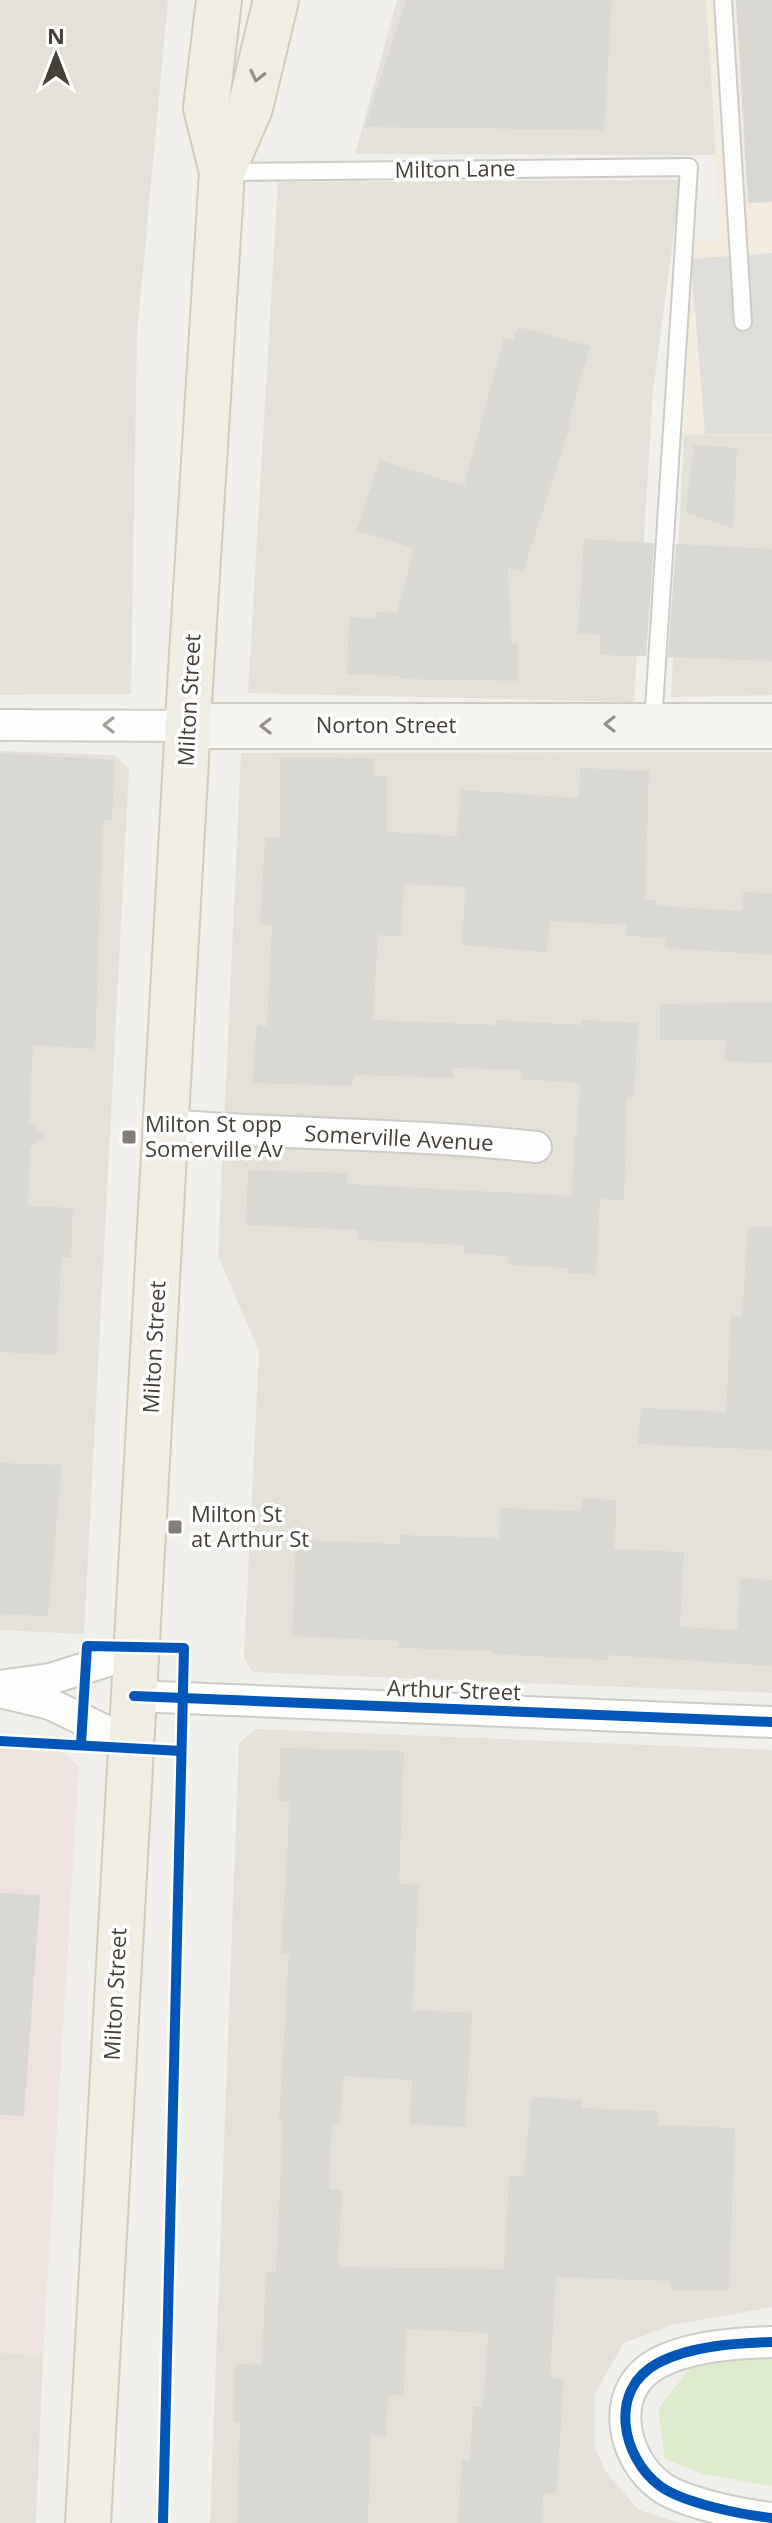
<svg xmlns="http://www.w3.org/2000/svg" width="772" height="2523" font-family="'Open Sans',sans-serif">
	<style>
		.residential { fill: #e4e1d8 }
		.commercial { fill: #f2ebde }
		.medical { fill: #efe3df }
		.green { fill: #ddeacc }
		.parking { fill: #dfdeda }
		.building { fill: #dad8d3 }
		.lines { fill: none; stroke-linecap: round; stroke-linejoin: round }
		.lane-casing { stroke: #cccbc7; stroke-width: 20 }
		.street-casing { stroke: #cccbc7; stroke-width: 34 }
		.secondary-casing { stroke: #cfccc2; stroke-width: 48 }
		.primary-casing { stroke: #d2cbb8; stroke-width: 48 }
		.lane { stroke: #fdfdfc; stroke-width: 16 }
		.street { stroke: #fdfdfc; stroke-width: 30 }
		.secondary { stroke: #f6f4ef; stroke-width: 44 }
		.primary { stroke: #f0ede4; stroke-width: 44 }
		.cycleway-casing { stroke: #fff; stroke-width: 15 }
		.cycleway { stroke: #0057b8; stroke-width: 10 }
		.oneway { stroke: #928e85 }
		.oneway2 { stroke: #95918a }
		.oneway3 { stroke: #a29e9a }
		.poi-dot { fill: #827d76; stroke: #fff; stroke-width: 3 }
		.labels { text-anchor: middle; stroke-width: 7; stroke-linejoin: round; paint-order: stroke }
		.street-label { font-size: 22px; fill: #464037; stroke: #fff }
		.poi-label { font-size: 22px; fill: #464037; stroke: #fff; text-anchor: start }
	</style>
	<rect width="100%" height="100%" fill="#f0efeb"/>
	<g class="residential">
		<path d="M 0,0 L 168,0 L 137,334 L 131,694 L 0,695 Z"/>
		<path d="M 397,0 L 706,0 L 717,155 L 355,154 Z"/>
		<path d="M 681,180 L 653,390 L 634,702 L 248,693 L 278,182 Z"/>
		<path d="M 684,435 L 772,435 L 772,695 L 671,697 Z"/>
		<path d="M 0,751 L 115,755 L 129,769 L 84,1634 L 0,1630 Z"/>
		<path d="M 772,752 L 772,1693 L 253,1672 L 244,1658 L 259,1352 L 218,1256 L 241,753 Z"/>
		<path d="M 256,1729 L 772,1750 L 772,2307 L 672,2325 L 624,2343 L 595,2393 L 595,2448 L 606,2472 L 639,2510 L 679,2523 L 210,2523 L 239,1743 Z"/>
		<path d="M 0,2353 L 43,2355 L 36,2523 L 0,2523 Z"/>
	</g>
	<path class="commercial" d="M 706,0 L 772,0 L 772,435 L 684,435 L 694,241 L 721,242 Z"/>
	<path class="medical" d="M 0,1748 L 62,1751 L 79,1767 L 43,2355 L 0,2353 Z"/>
	<path class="green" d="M 772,2354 L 772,2486 L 702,2474 L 665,2459 L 658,2409 L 691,2367 Z"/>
	<path class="parking" d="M 772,253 L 772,434 L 705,434 L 691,259 Z"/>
	<g class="building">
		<path d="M 406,0 L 612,0 L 604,130 L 365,127 Z"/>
		<path d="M 736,0 L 772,0 L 772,202 L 748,203 Z"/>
		<path d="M 518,327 L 590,346 L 567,426 L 570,427 L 523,572 L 508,567 L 511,643 L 518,643 L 518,681 L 399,679 L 400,676 L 347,674 L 349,617 L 377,619 L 377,612 L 397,613 L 414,548 L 357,531 L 379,460 L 464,486 L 504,338 L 513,340 Z"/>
		<path d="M 694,445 L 737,448 L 733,528 L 686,513 Z"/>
		<path d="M 584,539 L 654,543 L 646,656 L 600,655 L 601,635 L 578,633 Z"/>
		<path d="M 676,544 L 772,549 L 772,661 L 668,657 Z"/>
		<path d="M 0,753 L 115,760 L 112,820 L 103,820 L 95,1049 L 33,1045 L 29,1121 L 46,1137 L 30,1147 L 28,1206 L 73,1208 L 71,1257 L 61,1257 L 57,1355 L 0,1352 Z"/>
		<path d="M 280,758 L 374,758 L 374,776 L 387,776 L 387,832 L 457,836 L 461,790 L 579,798 L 580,768 L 649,771 L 645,900 L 657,900 L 657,906 L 742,911 L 743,892 L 772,893 L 772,955 L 665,948 L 666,938 L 626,936 L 626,925 L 550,921 L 547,952 L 461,945 L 466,887 L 404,884 L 401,936 L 378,935 L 373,1020 L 496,1025 L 496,1020 L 582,1025 L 582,1020 L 638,1023 L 634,1097 L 627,1097 L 624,1200 L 600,1199 L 596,1274 L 569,1273 L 569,1268 L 508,1265 L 509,1256 L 463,1253 L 464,1245 L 357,1240 L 358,1230 L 246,1225 L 248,1170 L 347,1173 L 347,1184 L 572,1196 L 574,1137 L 577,1135 L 580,1083 L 521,1079 L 522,1070 L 453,1068 L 453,1078 L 356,1075 L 350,1086 L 252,1083 L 257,1025 L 267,1026 L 272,925 L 260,925 L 265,837 L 280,838 Z"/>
		<path d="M 772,1002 L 772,1063 L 724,1061 L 726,1040 L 660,1040 L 660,1004 Z"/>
		<path d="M 748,1227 L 772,1227 L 772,1450 L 638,1444 L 641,1408 L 726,1412 L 731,1316 L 742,1317 Z"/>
		<path d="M 0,1463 L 62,1465 L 48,1616 L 0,1614 Z"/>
		<path d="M 582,1498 L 617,1500 L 614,1549 L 684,1552 L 680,1627 L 738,1630 L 740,1578 L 772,1580 L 772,1666 L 609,1655 L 609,1660 L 494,1654 L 494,1651 L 398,1648 L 399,1641 L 292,1636 L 296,1540 L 400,1544 L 400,1535 L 499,1538 L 500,1508 L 581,1511 Z"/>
		<path d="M 280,1748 L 404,1751 L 399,1884 L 419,1885 L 412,2010 L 472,2013 L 465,2127 L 410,2124 L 412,2080 L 343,2076 L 340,2124 L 332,2124 L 329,2189 L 342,2190 L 338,2267 L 504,2269 L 509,2176 L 523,2177 L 532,2097 L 582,2100 L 582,2108 L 658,2111 L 658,2125 L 735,2128 L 729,2291 L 670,2290 L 670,2281 L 556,2277 L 550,2378 L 564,2379 L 556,2494 L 543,2493 L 542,2523 L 458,2523 L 462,2460 L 470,2461 L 473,2407 L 483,2407 L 488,2333 L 406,2329 L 404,2395 L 388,2395 L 386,2436 L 371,2435 L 368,2523 L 237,2523 L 240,2422 L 233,2422 L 235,2364 L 262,2365 L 266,2272 L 276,2272 L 283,2121 L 279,2121 L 289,1954 L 281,1954 L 290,1801 L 279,1801 Z"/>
		<path d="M 0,1893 L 40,1895 L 24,2116 L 0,2115 Z"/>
	</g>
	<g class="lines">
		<defs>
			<g id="lane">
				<path d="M 723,0 L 743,322"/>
				<path d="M 224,172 L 689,167 L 653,724"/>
			</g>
			<g id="street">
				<path d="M 0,725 L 187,726"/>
				<path d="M 166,1125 C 289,1135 413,1133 536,1147"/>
				<path d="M 0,1686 L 50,1679 L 137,1652"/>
				<path d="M 0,1692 L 50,1704 L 131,1743"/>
				<path d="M 134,1696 L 772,1722"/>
				<path d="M 772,2342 C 736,2343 690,2346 658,2363 C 607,2390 622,2458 660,2486 C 683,2503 743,2515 772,2518"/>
			</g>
			<path id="secondary" d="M 187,726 L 772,726"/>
			<g id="primary">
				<path d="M 222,172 L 250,108 L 276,0"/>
				<path d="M 88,2523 L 190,687 L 222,172 L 206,108 L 219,0"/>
			</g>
		</defs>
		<use href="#lane" class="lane-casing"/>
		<use href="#street" class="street-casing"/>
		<use href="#secondary" class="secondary-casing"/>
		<use href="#primary" class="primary-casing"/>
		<use href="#lane" class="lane"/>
		<use href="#street" class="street"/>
		<use href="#secondary" class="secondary"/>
		<use href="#primary" class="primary"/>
		<defs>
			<g id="cycleway">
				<path d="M 134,1696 L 772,1722"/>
				<path d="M 0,1741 L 181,1751"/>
				<path d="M 81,1744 L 87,1646 L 184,1648 L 163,2523"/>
				<path d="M 772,2342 C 736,2343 690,2346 658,2363 C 607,2390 622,2458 660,2486 C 683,2503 743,2515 772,2518"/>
			</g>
		</defs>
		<use href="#cycleway" class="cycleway-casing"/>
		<use href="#cycleway" class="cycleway"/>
	</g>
	<defs><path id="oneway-chevron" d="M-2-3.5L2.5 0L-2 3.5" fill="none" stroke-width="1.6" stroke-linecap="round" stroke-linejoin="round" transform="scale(2)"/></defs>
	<use class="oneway" href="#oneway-chevron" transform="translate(257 76) rotate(103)"/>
	<g class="oneway2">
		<use href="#oneway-chevron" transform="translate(610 724) rotate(180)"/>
		<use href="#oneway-chevron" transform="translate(266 726) rotate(179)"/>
	</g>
	<use class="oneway3" href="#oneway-chevron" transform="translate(109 725) rotate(-180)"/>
	<g class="poi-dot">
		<rect x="121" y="1129" width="16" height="16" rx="4"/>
		<rect x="167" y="1519" width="16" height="16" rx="4"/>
	</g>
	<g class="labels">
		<g class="street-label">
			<text transform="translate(455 169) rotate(-1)" y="8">Milton Lane</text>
			<text transform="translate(189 700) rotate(-87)" y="8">Milton Street</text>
			<text x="386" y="733">Norton Street</text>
			<text transform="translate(399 1138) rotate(3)" y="8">Somerville Avenue</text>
			<text transform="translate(154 1347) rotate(-87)" y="8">Milton Street</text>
			<text transform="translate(454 1690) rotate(2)" y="8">Arthur Street</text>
			<text transform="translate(115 1994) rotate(-87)" y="8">Milton Street</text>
		</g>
		<g class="poi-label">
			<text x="145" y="1132">Milton St opp<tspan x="145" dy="25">Somerville Av</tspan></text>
			<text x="191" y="1522">Milton St<tspan x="191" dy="25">at Arthur St</tspan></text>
		</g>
	</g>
	<g transform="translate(56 56)" stroke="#ffffff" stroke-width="6" paint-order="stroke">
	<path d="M0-6L14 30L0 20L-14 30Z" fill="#464037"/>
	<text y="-12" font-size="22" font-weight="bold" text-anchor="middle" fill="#464037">N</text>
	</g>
</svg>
